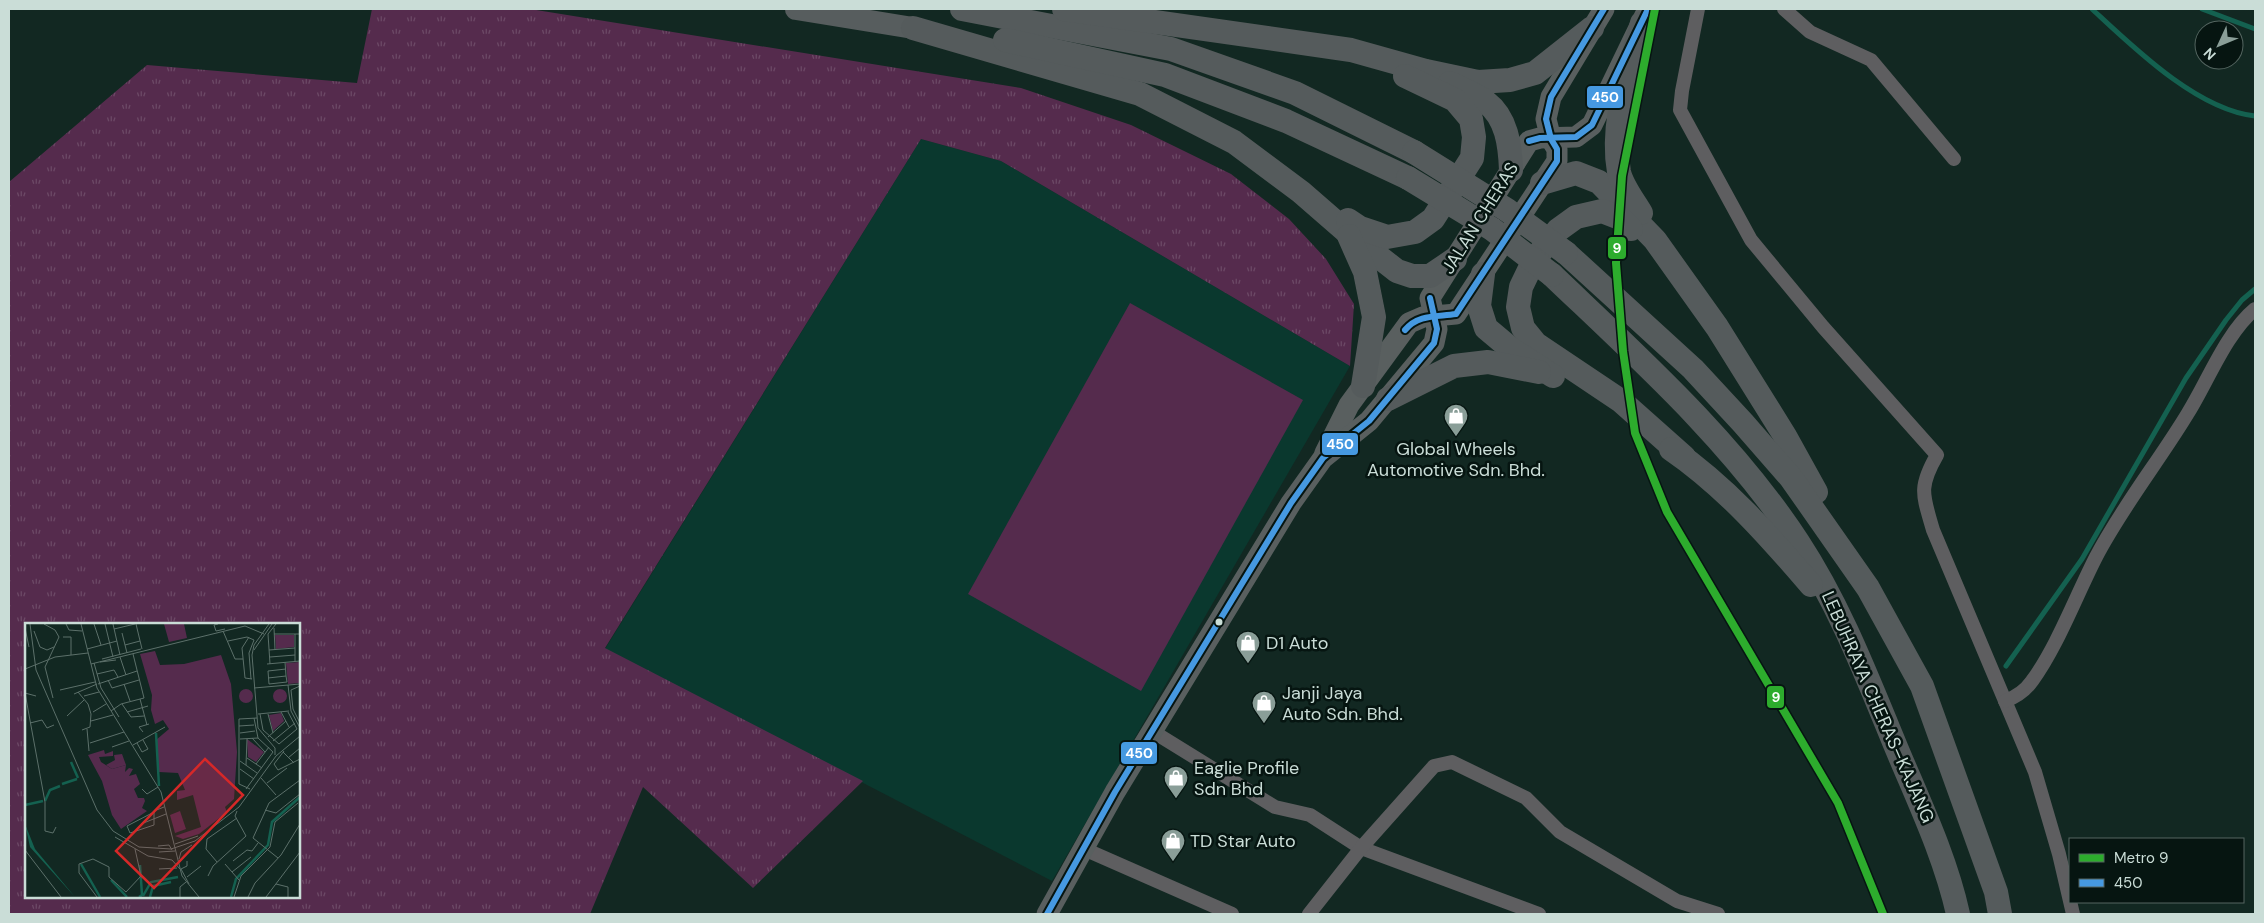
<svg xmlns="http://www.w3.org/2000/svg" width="2264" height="923" font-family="'DM Sans',sans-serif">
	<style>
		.built { fill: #0a382e }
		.grass { fill: url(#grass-tufts); fill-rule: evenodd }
		.pitch { fill: #552b4d }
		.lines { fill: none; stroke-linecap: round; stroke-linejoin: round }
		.stream { stroke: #146150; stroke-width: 5 }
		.minor { stroke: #5e5e60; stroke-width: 14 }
		.primary { stroke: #595f5f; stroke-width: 21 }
		.trunk { stroke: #575d5e; stroke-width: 22 }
		.motorway { stroke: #555b5c; stroke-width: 24 }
		.motorway-bridge { stroke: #555b5c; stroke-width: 24 }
		.bus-1-casing { stroke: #061511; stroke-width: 10 }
		.bus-1 { stroke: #4699e1; stroke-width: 6 }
		.metro-1-casing { stroke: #061511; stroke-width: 11 }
		.metro-1 { stroke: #2dac2d; stroke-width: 8 }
		.bus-dot { fill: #caddd7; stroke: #061511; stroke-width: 2 }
		.labels { text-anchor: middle; stroke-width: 5; stroke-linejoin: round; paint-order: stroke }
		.street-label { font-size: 18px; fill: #caddd7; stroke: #061511 }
		.poi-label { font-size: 18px; fill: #caddd7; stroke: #061511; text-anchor: start }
		.inset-river { fill: none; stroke: #146150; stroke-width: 2.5 }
		.inset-road { fill: none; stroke: #5c706a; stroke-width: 1 }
		.view { fill: #d62828; fill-opacity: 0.15; stroke: #d62828; stroke-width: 2.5 }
		.inset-edge { fill: none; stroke: #caddd7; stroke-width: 2.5 }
		.line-badge { stroke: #061511; stroke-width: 2 }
		.badge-label { font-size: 14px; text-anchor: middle; font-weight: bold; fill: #fff }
	</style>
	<defs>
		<pattern id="grass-tufts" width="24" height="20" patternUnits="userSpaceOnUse" patternTransform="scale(1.25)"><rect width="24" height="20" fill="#552b4d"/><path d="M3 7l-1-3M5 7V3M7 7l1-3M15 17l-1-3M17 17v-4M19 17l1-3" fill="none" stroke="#6c4966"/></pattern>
	</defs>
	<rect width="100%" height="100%" fill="#122822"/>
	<path class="built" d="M 921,139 L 1001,161 L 1350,366 L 1052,881 L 605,649 Z"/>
	<path class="grass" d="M 372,9 L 530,9 L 1021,88 L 1131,125 L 1231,174 L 1289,219 L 1326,259 L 1354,304 L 1350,366 L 1001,161 L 921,139 L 605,648 L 863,781 L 753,888 L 643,787 L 590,914 L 9,914 L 9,182 L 147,65 L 357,83 ZM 26,624 L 299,624 L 299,897 L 26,897 Z"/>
	<path class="pitch" d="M 1130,303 L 1303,400 L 1141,691 L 968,594 Z"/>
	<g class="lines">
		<g class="stream">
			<path d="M 2092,9 C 2133,47 2197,110 2255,116"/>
			<path d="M 2202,9 L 2255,29"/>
			<path d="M 2006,666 L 2082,559 L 2186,378 L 2226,320 L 2242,300 L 2255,289"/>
		</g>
		<g class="minor">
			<path d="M 1698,9 L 1682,91 L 1680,110 L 1751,240 L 1823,327 L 1937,455 C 1918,488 1923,495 1933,530 L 2035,772 L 2059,854 L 2073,914"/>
			<path d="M 1784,9 L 1810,32 L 1871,60 L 1954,159"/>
			<path d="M 2005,701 C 2016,697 2025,691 2032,681 C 2057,647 2076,596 2096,557 C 2122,507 2159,461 2188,413 C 2208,381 2226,333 2255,309"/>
			<path d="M 1152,731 L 1275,807 L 1310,815 L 1361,848 L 1539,914"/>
			<path d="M 1084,849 L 1232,914"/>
			<path d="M 1309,914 L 1361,848 L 1434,766 L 1452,762 L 1526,798 L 1560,832 L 1677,901 L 1718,914"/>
		</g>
		<g class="primary">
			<path d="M 1325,453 L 1349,405 L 1409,323 L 1423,317 L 1456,314 L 1557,161 L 1557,149 L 1551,139 L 1546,119 L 1551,97 L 1604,9"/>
			<path d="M 1047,914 L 1115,792 L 1291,503 L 1323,458 L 1369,421 L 1434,343 L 1437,329 L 1430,298 L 1529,141 L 1540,138 L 1576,137 L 1592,125 L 1648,9"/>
		</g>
		<path class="trunk" d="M 796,9 L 913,28"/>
		<g class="motorway">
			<path d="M 962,9 L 1171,49 L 1295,93 L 1414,152"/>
			<path d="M 1064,9 L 1351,50 L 1426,71 L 1478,82 L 1510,80 L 1535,73 L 1592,28"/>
			<path d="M 913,28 L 1140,94 L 1234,142 L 1301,192 L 1347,232 L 1397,271 L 1412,276 L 1430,276 L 1455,259"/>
			<path d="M 1005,40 L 1165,75 L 1286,121 L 1408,178"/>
			<path d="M 1450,83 C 1461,89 1476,94 1486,102 C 1507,118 1510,145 1511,170"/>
			<path d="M 1542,183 L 1576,173 L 1599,182 L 1655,240 L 1717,327 L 1785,436 L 1816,492"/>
			<path d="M 1641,213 C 1634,201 1622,186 1619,172 C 1610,123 1630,70 1642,23"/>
			<path d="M 1348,220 L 1360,228 L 1387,237 L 1415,232 L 1433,219 L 1472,158 L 1474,137 L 1471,119 L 1455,100 L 1405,76"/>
			<path d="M 1631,229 L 1620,218 L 1602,211 L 1576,217 L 1558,230 L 1534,260 L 1521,287 L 1518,307 L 1523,328 L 1536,344 L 1621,401 L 1684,457"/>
			<path d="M 1349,236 L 1365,272 L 1374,317 L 1363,386"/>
			<path d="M 1566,253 L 1693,369 L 1743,423 L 1791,478 L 1868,588 L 1922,686 L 1996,892 L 2000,914"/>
			<path d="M 1483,274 L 1479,306 L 1486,328 L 1511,349 L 1553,376"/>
			<path d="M 1552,275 C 1639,358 1731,440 1798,542 C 1840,606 1867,677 1896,747 C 1919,802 1945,856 1958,914"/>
			<path d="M 1388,399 L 1454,366 L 1488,362 L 1539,372"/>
			<path d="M 1671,449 C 1725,486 1769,536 1811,585"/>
		</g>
		<g class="motorway-bridge">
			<path d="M 1414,152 L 1507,210 L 1566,253"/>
			<path d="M 1408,178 L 1492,229 L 1552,275"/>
		</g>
		<defs>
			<g id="bus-1">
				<path d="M 1529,141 L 1540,138 L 1576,137 L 1592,125 L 1648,9"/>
				<path d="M 1405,330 C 1418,314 1437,317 1456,314 L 1557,161 L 1557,149 L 1551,139 L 1546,119 L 1551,97 L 1604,9"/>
				<path d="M 1047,914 L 1115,792 L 1291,503 L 1323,458 L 1369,421 L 1434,343 L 1437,329 L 1430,298"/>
			</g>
		</defs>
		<use href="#bus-1" class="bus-1-casing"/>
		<use href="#bus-1" class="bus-1"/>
		<defs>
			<path id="metro-1" d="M 1655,9 L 1622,176 L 1616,263 L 1623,351 L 1635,433 L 1667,512 L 1838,803 L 1883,914"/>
		</defs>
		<use href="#metro-1" class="metro-1-casing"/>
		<use href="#metro-1" class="metro-1"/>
	</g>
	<defs>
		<symbol id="shop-pin" viewBox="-11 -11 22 30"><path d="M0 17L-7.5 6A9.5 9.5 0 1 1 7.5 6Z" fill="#8a9e98" stroke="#061511"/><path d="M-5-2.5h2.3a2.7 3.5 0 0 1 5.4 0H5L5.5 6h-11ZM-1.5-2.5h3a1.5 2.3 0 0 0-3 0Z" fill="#fff"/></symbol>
	</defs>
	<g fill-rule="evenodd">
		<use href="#shop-pin" x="1442" y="402" width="28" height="38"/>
		<use href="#shop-pin" x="1234" y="629" width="28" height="38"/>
		<use href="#shop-pin" x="1250" y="689" width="28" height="38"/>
		<use href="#shop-pin" x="1162" y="764" width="28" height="38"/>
		<use href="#shop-pin" x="1159" y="827" width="28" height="38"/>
	</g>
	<circle class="bus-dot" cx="1219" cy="622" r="4.5"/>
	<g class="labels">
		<g class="street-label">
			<text transform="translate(1480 218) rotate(-58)" y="6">JALAN CHERAS</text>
			<text transform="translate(1878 707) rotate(66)" y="6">LEBUHRAYA CHERAS–KAJANG</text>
		</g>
		<g class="poi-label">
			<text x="1456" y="455" text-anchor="middle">Global Wheels<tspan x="1456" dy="21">Automotive Sdn. Bhd.</tspan></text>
			<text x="1266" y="649">D1 Auto</text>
			<text x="1282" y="699">Janji Jaya<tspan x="1282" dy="21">Auto Sdn. Bhd.</tspan></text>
			<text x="1194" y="774">Eaglie Profile<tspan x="1194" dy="21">Sdn Bhd</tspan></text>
			<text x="1190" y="847">TD Star Auto</text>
		</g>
	</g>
	<g transform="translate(25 623)">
		<rect width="275" height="275" fill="#122822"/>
		<path d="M 250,12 L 269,12 L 269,24 L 251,26 ZM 130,28 L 135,42 L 159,41 L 196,32 L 206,61 L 212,129 L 209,176 L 200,184 L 202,189 L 174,211 L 158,216 L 150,213 L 176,204 L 168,172 L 152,177 L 152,168 L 160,167 L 153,150 L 134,149 L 131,117 L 144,106 L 138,97 L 130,101 L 126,87 L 127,72 L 115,31 ZM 256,90 L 259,98 L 248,108 L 244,92 ZM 222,116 L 239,129 L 231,139 L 223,134 Z" fill="#552b4d"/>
		<path d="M 79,127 L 80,131 L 88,128 L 88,133 L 74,134 L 76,139 L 87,146 L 101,142 L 100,149 L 104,145 L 108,146 L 104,153 L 111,151 L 115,161 L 109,166 L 113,175 L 119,175 L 120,178 L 117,185 L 122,188 L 96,206 L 87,192 L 77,158 L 63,132 Z" fill="#552b4d"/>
		<path d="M 97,131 L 101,142 L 87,146 L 81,142 L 90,137 L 89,132 Z" fill="#552b4d"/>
		<path d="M 139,1 L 159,1 L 162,15 L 144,19 ZM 275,39 L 275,60 L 263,61 L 261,40 ZM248 73a7 7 0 1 1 14 0a7 7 0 1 1-14 0ZM214 73a7 7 0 1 1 14 0a7 7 0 1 1-14 0ZM 155,188 L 161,206 L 150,210 L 145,192 Z" fill="#552b4d"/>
		<path d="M 0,201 L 10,226 L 50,274 L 5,224 Z" fill="#146150"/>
		<path class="inset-river" d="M 131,110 L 134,163M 46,139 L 53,155M 37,161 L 52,156M 20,178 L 25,167 L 35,163M 0,182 L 18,178M 56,241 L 75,274M 86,257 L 102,274M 118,273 L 126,259 L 153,254M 114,274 L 117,272 L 115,242M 125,274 L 128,263 L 146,259M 206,274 L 211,256 L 243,222 L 247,199 L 275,174"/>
		<path class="inset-road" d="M 5,1 L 11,47 L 72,187 L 88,208 L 114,224 L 146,226 L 170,218 L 214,184 L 251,133 L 275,113M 19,1 L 30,7 L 34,14 L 20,44 L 28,75M 41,1 L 44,7 L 57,8M 56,1 L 72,65 L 136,169 L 157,253 L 174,274M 69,1 L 76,22M 80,1 L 88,34M 88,1 L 95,32M 111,1 L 117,26M 193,1 L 189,2 L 191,8 L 200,6M 244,1 L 229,22 L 227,32 L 233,105 L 250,125 L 250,132M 0,5 L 4,24M 249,5 L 250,27M 89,6 L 110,1M 9,8 L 15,24 L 22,27 L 29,24M 198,8 L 210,36 L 218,36M 97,10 L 102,30M 249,11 L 275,11M 270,11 L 270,39M 38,14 L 46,14 L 46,32M 224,14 L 217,25 L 220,55 L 227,56M 203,18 L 222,14 L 229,17 L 224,30 L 226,56M 100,22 L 115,18M 62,26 L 92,18M 229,27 L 247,1M 244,27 L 270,25M 95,34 L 101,52M 245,34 L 270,32M 77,36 L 116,26M 75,39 L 91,37M 260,39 L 261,53 L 262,59 L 244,61 L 243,48 L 261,46M 69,40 L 76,65 L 94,94M 66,41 L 220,3 L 239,11M 242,41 L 275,38M 245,41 L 243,11 L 251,1M 0,46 L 30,34 L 63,30M 72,51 L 89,47 L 93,54M 243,55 L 261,53M 83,57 L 87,65 L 114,57M 73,61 L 112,48M 99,61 L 105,78M 263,62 L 266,88 L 275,105M 275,63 L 266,67 L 268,86 L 275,100M 229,65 L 275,61M 35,67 L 70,59M 53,69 L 63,81 L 66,91 L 65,104 L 57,107M 49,71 L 72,61M 11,73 L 0,70 L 20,179 L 20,208 L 28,210 L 31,204M 59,73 L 74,69M 115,76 L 122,102M 97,81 L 106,94 L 119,93M 86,88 L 96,81 L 119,75 L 108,31M 68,89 L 81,81M 102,89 L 123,83M 256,89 L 264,104M 233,91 L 264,88M 235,91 L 238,107 L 254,121 L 272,106 L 263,89M 243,91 L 248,110M 42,93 L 59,77M 66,98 L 88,92M 5,100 L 17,97 L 22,105 L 29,102M 214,103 L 229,102M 62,106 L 64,128M 118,109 L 114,104 L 124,101M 215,110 L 230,108M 243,114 L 261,98M 227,115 L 240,129M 215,116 L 233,115M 248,118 L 270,100M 65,120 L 99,109M 112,120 L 117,129 L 123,126 L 118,117M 108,122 L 140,104M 87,124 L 104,118M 259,128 L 249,141 L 253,147 L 275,136M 258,129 L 269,140M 222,135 L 237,145M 263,135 L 275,125M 215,138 L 232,150M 231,141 L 244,124M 221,142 L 222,116M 215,146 L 229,156M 236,155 L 251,172M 242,160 L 262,145M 117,166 L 122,171 L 133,164M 221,166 L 248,129 L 233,115 L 229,95M 225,166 L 214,161 L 214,96 L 232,95M 240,187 L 251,190 L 275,171M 129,189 L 102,203 L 105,210 L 129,202 L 129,188 L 139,184M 116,201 L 141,191M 90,214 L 123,233 L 147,237 L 155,246M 150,221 L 173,213M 133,223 L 144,222 L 147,227M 0,227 L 36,274M 134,229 L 150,228M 253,235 L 228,215 L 244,180 L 275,157M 154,236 L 156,229 L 167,222M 162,238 L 162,243 L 156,246 L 164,261M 208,238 L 222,227 L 227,228 L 233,220M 192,239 L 181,226 L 182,216 L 212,195M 200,241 L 214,257M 134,246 L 152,245M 207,249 L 226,234M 183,253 L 188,243 L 221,213 L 210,193 L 212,188M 162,254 L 176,243M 251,261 L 263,264 L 263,274M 72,274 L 54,250 L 54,241 L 68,236 L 84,244 L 84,254 L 101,269 L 116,253 L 110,226M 155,274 L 155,264 L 161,259M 209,274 L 216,253 L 245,224 L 250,199 L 273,180M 223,274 L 230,260 L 256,232 L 275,201M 241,274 L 275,229"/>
		<path class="view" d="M 180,136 L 218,172 L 129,265 L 91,228 Z"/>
		<rect width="275" height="275" class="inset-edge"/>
	</g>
	<g class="line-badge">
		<rect x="1586" y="85" width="38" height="24" rx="5" fill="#4699e1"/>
		<rect x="1607" y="236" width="20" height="24" rx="5" fill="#2dac2d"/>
		<rect x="1321" y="432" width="38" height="24" rx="5" fill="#4699e1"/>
		<rect x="1766" y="685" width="19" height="24" rx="5" fill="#2dac2d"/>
		<rect x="1120" y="741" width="38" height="24" rx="5" fill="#4699e1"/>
	</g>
	<g class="badge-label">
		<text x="1605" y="102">450</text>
		<text x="1617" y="253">9</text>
		<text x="1340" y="449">450</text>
		<text x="1776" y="702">9</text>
		<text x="1139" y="758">450</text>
	</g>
	<rect width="2264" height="923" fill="none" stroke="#caddd7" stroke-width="20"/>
	<rect x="2069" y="838" width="175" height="65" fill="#061511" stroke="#546560"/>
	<rect x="2079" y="854" width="25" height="8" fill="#2dac2d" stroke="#546560"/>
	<text x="2114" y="863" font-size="15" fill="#caddd7">Metro 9</text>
	<rect x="2079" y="879" width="25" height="8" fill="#4699e1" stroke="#546560"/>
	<text x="2114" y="888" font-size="15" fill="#caddd7">450</text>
	<g transform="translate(2219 45) rotate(226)"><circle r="24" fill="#061511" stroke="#546560"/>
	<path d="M0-4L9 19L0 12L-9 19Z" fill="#8a9e98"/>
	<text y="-8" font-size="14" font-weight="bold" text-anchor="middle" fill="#caddd7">N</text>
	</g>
</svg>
